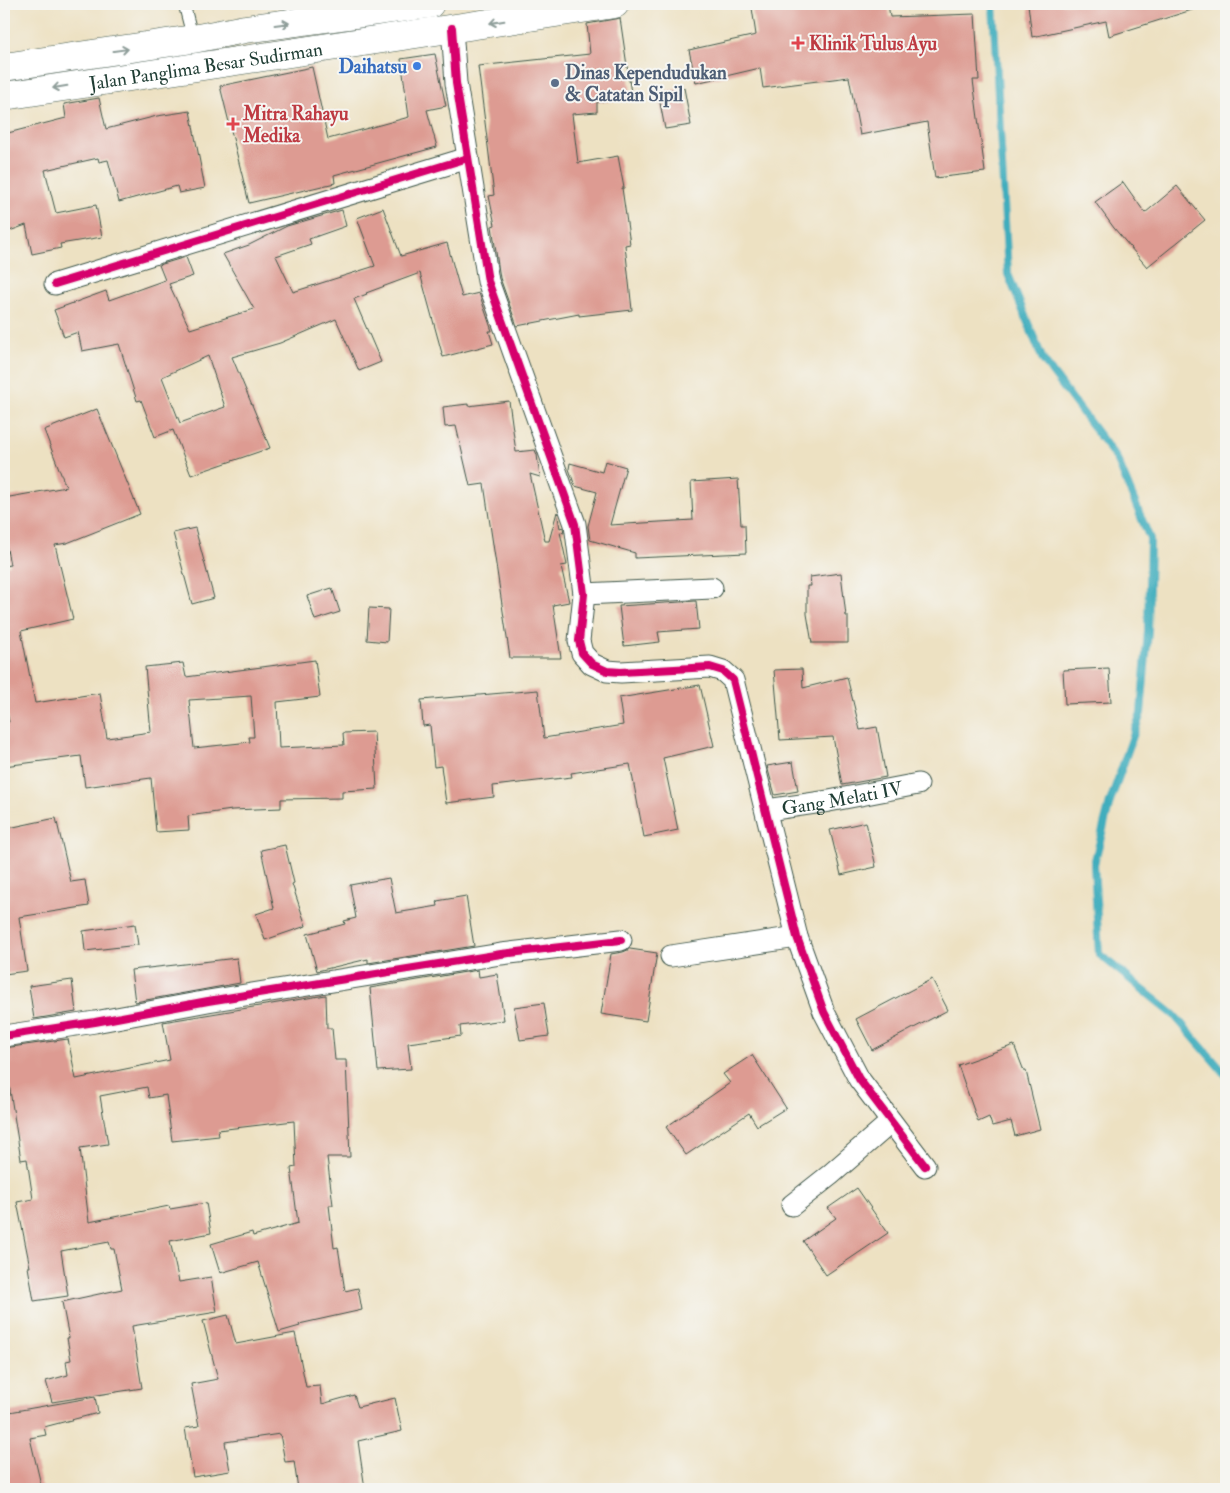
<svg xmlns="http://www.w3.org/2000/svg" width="1230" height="1493" font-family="'IM FELL Double Pica',serif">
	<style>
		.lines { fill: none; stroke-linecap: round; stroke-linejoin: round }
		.stream { stroke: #3fadbd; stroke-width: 8 }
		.building { fill: #dd9b92; fill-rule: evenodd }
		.lane-casing { stroke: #3e5649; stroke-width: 13 }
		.street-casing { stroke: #3e5649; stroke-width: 23 }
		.highway-casing { stroke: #3e5649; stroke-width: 29 }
		.lane { stroke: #fff; stroke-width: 11 }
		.street { stroke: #fff; stroke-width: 21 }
		.highway { stroke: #fff; stroke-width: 28 }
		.cycleway-casing { stroke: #f6f6f2; stroke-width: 11 }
		.cycleway { stroke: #d6006c; stroke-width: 8 }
		.oneway { stroke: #8f9e9a }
		.health-dot { fill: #e0444e; stroke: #f6f6f2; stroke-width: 2 }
		.shop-dot { fill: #3f7fe0; stroke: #f6f6f2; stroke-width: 2 }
		.service-dot { fill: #5c6f8a; stroke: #f6f6f2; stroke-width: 2 }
		.labels { text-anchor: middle; stroke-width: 4; stroke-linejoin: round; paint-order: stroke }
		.health-label { font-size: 19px; font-weight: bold; fill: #be3a42; stroke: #f6f6f2; text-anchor: start }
		.street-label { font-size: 19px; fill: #1f3d34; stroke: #f6f6f2 }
		.shop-label { font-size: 19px; font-weight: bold; fill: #366cbe; stroke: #f6f6f2; text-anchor: end }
		.service-label { font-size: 19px; font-weight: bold; fill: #4e5e75; stroke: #f6f6f2; text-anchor: start }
	</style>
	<rect width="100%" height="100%" fill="#f6f6f2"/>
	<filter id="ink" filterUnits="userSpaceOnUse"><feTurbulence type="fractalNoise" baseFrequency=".02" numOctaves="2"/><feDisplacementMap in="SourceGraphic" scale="10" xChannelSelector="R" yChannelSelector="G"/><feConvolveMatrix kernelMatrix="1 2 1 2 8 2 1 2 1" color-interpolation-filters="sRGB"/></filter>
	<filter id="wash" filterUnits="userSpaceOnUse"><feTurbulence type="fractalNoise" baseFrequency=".0096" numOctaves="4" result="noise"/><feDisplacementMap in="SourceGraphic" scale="20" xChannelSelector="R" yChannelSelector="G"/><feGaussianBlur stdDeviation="1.12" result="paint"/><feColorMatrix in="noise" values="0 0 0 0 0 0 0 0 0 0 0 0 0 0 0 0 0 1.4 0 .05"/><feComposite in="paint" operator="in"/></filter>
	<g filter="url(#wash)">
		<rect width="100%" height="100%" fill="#ede1c2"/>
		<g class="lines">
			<path class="stream" d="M 993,4 L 1008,274 L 1043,360 L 1117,459 L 1150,539 L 1148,631 L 1141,713 L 1110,802 L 1094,864 L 1099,954 L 1174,1015 L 1226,1075"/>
		</g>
		<g id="blocks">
			<g class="building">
				<path d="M 789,4 L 888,4 L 890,17 L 975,14 L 979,80 L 973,80 L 985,172 L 935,178 L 927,122 L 860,135 L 849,77 L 763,88 L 760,68 L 696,83 L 689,50 L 756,35 L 752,8 Z"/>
				<path d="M 1028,4 L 1194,4 L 1195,9 L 1109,36 L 1106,21 L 1032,37 Z"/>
				<path d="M 620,18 L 632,100 L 597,102 L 597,112 L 572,114 L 578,163 L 618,156 L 624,188 L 622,188 L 630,244 L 625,245 L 632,310 L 579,316 L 579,314 L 517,326 L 500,278 L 492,226 L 495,225 L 489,196 L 494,195 L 478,66 L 590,54 L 587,24 Z"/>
				<path d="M 435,54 L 446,106 L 427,110 L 437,147 L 334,175 L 335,183 L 249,203 L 220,86 L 312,67 L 328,139 L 409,117 L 401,59 Z"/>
				<path d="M 684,88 L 691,125 L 665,129 L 658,92 Z"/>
				<path d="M 99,98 L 106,129 L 157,116 L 190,111 L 205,188 L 179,193 L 177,186 L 119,202 L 108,160 L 99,162 L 98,158 L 45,170 L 56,213 L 96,205 L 102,237 L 60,244 L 61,248 L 32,254 L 26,225 L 4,233 L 4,134 L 66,118 L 64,104 Z"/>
				<path d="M 1123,182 L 1145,213 L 1177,186 L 1205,220 L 1147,267 L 1114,228 L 1095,202 Z"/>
				<path d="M 383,208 L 401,256 L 447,243 L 462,297 L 479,293 L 492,331 L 489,331 L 493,344 L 443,357 L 420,273 L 366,293 L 367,294 L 354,299 L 381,362 L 359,371 L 336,319 L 280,343 L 232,357 L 270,448 L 191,475 L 173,430 L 155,437 L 141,400 L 137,401 L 119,344 L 82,351 L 78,332 L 64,337 L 54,310 L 106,291 L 109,300 L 165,280 L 159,265 L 186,257 L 193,276 L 169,284 L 190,329 L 254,309 L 223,254 L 249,245 L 287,226 L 342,210 L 346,226 L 309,239 L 311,244 L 276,256 L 293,292 L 375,266 L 357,218 ZM 208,356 L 225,407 L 180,423 L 162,377 Z"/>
				<path d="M 509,401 L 516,452 L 535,450 L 537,455 L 540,477 L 530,474 L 545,541 L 549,541 L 557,512 L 560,528 L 563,527 L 564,533 L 560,532 L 567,565 L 561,566 L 569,602 L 553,605 L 561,658 L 510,658 L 484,484 L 470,486 L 456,426 L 445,427 L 443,407 L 468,404 L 468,406 Z"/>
				<path d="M 97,409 L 140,514 L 67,543 L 55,545 L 73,619 L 21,631 L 35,703 L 100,693 L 107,738 L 151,732 L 145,667 L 183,663 L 186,677 L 315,660 L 320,697 L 277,702 L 279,748 L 344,745 L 343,733 L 374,732 L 377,789 L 342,791 L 342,798 L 281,799 L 281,808 L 232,810 L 188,816 L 189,830 L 156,832 L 151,778 L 85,787 L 81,756 L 4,766 L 4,722 L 9,722 L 4,697 L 4,566 L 10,565 L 4,534 L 4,498 L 66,487 L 44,430 ZM 251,696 L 254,737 L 249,737 L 250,742 L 194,748 L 189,700 Z"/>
				<path d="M 605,461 L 626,467 L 610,525 L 693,520 L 691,482 L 738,479 L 741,525 L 745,525 L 746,553 L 635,558 L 635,553 L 590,540 L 588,526 L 597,492 L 575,486 L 569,469 L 570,463 L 602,472 Z"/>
				<path d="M 195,528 L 214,598 L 192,604 L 173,533 Z"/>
				<path d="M 841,573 L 846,616 L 848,616 L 848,643 L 812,643 L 807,614 L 807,586 L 811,586 L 810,577 Z"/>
				<path d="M 332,588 L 340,612 L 315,620 L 307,596 Z"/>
				<path d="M 696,601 L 699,629 L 658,632 L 660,642 L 624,646 L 619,606 Z"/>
				<path d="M 369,608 L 389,609 L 387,642 L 367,640 Z"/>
				<path d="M 1109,668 L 1111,702 L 1065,704 L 1063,670 Z"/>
				<path d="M 802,669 L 803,688 L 847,677 L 860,730 L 877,727 L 886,777 L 842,785 L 833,737 L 780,740 L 774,670 Z"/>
				<path d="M 700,685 L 714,746 L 663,758 L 678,830 L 644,837 L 630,764 L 571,773 L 572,777 L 493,786 L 494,797 L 446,803 L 441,766 L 434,767 L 430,725 L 423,726 L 421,700 L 538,690 L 544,738 L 623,725 L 619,698 Z"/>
				<path d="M 793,762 L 798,791 L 775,795 L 767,766 Z"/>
				<path d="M 56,818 L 71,882 L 85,880 L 89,906 L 19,917 L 27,971 L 4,974 L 4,829 Z"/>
				<path d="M 866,822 L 876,867 L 841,875 L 830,830 Z"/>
				<path d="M 285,845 L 294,883 L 292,884 L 306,926 L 265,940 L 256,914 L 274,908 L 261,850 Z"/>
				<path d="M 389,878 L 396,913 L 438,906 L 437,901 L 466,896 L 474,946 L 368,963 L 368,959 L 317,971 L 307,934 L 345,924 L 344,921 L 356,918 L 350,885 Z"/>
				<path d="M 135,924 L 138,945 L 85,951 L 83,931 Z"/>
				<path d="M 630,949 L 657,953 L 646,1021 L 601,1014 L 611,954 L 623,952 Z"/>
				<path d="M 237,958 L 240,983 L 135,1002 L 131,970 Z"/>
				<path d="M 478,970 L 479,977 L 497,974 L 504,1020 L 460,1026 L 461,1036 L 408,1043 L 411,1069 L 378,1071 L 370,988 Z"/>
				<path d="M 932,979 L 948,1010 L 872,1050 L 856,1019 Z"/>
				<path d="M 72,980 L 76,1012 L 34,1019 L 29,986 Z"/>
				<path d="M 326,995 L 327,1028 L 332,1028 L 335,1060 L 346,1060 L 350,1157 L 327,1157 L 333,1205 L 329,1205 L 334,1248 L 338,1247 L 345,1291 L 358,1288 L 362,1310 L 299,1324 L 300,1326 L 279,1332 L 258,1262 L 220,1273 L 211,1244 L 252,1232 L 253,1236 L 298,1223 L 291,1168 L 296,1167 L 294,1121 L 218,1130 L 219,1136 L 172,1141 L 166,1095 L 149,1098 L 147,1087 L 100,1096 L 108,1144 L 80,1148 L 89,1222 L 169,1206 L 170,1209 L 206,1203 L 211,1233 L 170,1241 L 179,1282 L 211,1277 L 217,1312 L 132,1326 L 142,1388 L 52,1402 L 46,1381 L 68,1375 L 66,1361 L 71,1360 L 67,1338 L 69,1338 L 62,1302 L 122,1289 L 114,1249 L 111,1249 L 109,1242 L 61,1251 L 68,1296 L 34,1301 L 28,1267 L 30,1267 L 17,1202 L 33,1199 L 27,1159 L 21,1160 L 7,1071 L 4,1072 L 4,1048 L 68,1039 L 76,1079 L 170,1060 L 163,1022 Z"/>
				<path d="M 544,1003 L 549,1036 L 520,1040 L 514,1007 Z"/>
				<path d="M 1014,1045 L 1024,1071 L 1026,1071 L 1040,1129 L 1015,1136 L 1011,1121 L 992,1126 L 989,1117 L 978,1122 L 958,1065 Z"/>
				<path d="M 752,1055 L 786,1108 L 757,1126 L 749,1113 L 686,1155 L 666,1127 L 730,1083 L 723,1074 Z"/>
				<path d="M 857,1188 L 888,1233 L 826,1275 L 803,1241 L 836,1218 L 828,1208 Z"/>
				<path d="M 228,1315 L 236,1344 L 295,1333 L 306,1387 L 320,1386 L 322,1404 L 354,1395 L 358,1407 L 395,1398 L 402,1431 L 358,1441 L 365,1489 L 298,1489 L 294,1461 L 285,1462 L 280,1434 L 225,1442 L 230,1471 L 193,1477 L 185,1428 L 199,1426 L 191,1384 L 218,1379 L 203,1321 Z"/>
				<path d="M 95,1397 L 98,1413 L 44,1427 L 46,1435 L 30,1438 L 42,1489 L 7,1489 L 4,1474 L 4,1413 Z"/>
			</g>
		</g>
	</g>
	<g filter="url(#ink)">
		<use href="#blocks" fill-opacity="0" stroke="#3e5649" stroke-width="1"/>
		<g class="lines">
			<defs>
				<path id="lane" d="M 184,4 L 193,39"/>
				<g id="street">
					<path d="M 452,28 L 456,83 L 488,281 L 575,524 L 584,594 L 579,641 L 582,653 L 592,664 L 607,671 L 621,672 L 710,667 L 723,671 L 733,680 L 797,937 L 824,1012 L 859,1079 L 925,1166"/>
					<path d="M 55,284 L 468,158"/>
					<path d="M 584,594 L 712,588"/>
					<path id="s1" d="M 767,810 L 829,801 L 918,784"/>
					<path d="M 671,956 L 797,937"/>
					<path d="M 4,1036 L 95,1022 L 208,1001 L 501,954 L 621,940"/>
					<path d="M 792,1205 L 830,1175 L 891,1122"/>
				</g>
				<g id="highway">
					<path d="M 4,67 L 193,39 L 245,29 L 430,4"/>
					<path id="s2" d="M 4,96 L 615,4"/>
				</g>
			</defs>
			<use href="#lane" class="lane-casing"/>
			<use href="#street" class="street-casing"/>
			<use href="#highway" class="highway-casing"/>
			<use href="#lane" class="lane"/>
			<use href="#street" class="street"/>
			<use href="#highway" class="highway"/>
			<defs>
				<g id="cycleway">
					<path d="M 452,28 L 456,83 L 488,281 L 575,524 L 584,594 L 579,641 L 582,653 L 592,664 L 607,671 L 621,672 L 710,667 L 723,671 L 733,680 L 797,937 L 824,1012 L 859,1079 L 925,1166"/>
					<path d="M 55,284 L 468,158"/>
					<path d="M 4,1036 L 95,1022 L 208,1001 L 501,954 L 621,940"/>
				</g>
			</defs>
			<use href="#cycleway" class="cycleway-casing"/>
			<use href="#cycleway" class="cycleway"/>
		</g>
		<defs><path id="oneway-shaft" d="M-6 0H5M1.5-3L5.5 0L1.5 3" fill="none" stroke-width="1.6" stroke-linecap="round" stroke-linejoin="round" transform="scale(1.25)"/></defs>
		<g class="oneway">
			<use href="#oneway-shaft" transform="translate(497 22) rotate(171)"/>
			<use href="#oneway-shaft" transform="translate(282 24) rotate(-7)"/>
			<use href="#oneway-shaft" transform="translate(121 50) rotate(-8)"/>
			<use href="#oneway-shaft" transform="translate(60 87) rotate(171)"/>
		</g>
	</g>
	<g class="health-dot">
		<path d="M795.5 35.5h5v5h5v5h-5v5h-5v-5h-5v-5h5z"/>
		<path d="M230.5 116.5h5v5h5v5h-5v5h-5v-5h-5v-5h5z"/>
	</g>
	<circle class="shop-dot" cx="417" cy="66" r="5"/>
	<circle class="service-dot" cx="555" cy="83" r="5"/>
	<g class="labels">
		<g class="health-label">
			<text x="809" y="50">Klinik Tulus Ayu</text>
			<text x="243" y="120">Mitra Rahayu<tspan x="243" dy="22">Medika</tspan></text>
		</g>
		<g class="street-label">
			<text dy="7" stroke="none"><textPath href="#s2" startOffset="204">Jalan Panglima Besar Sudirman</textPath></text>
			<text dy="7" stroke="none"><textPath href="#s1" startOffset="76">Gang Melati IV</textPath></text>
		</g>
		<g class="shop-label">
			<text x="407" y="73">Daihatsu</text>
		</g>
		<g class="service-label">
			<text x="565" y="79">Dinas Kependudukan<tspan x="565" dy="22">&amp; Catatan Sipil</tspan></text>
		</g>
	</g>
	<rect width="1230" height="1493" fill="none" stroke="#f6f6f2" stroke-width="20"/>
</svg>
